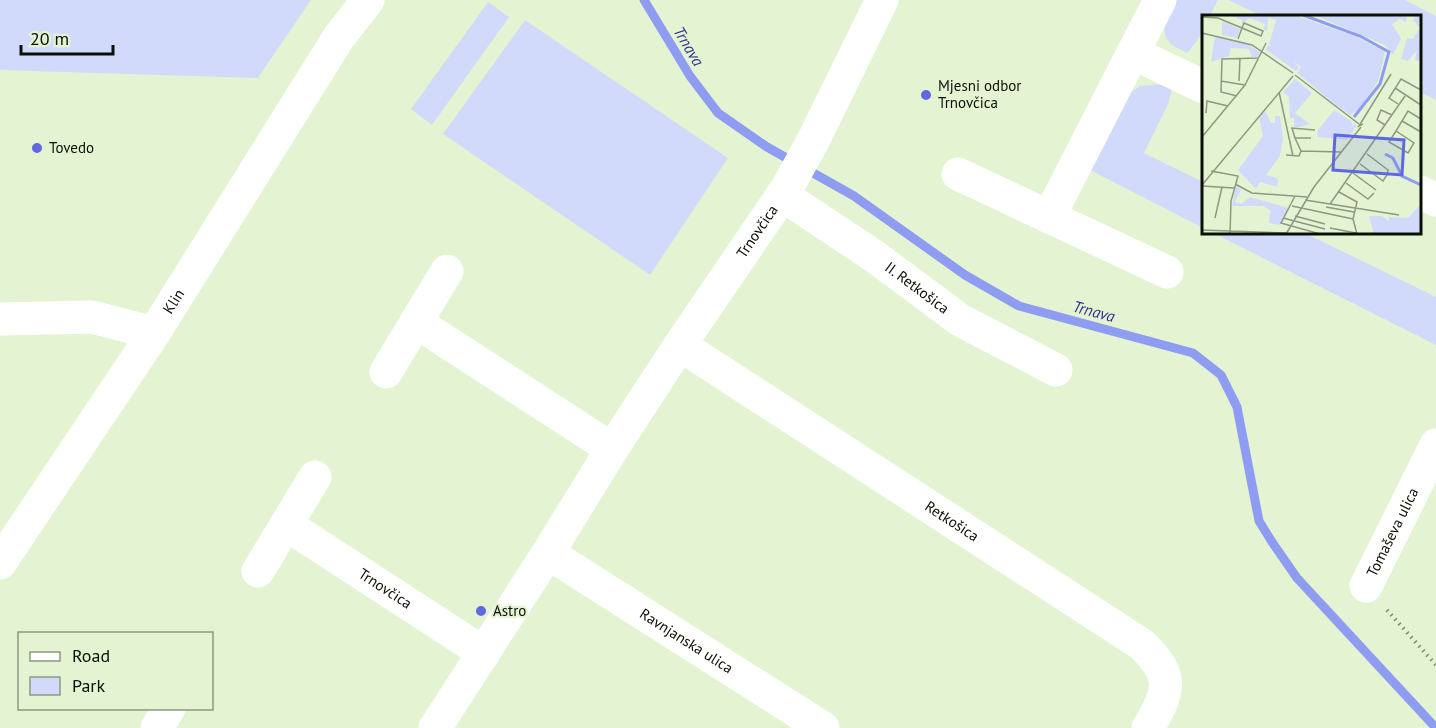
<svg xmlns="http://www.w3.org/2000/svg" width="1436" height="728" font-family="'PT Sans',sans-serif">
	<style>
		.green { fill: #d2dafc }
		.lines { fill: none; stroke-linecap: round; stroke-linejoin: round }
		.stream { stroke: #8e9cf2; stroke-width: 9 }
		.path { stroke: #7f8a73; stroke-width: 4; stroke-dasharray: 1.5 4.5; stroke-linecap: butt }
		.minor { stroke: #fff; stroke-width: 33 }
		.poi-dot { fill: #5e69e1; stroke: #e4f4d2; stroke-width: 2 }
		.labels { text-anchor: middle; stroke-width: 4.5; stroke-linejoin: round; paint-order: stroke }
		.poi-label { font-size: 15px; fill: #0b1005; stroke: #e4f4d2; text-anchor: start }
		.street-label { font-size: 15px; fill: #0b1005; stroke: #e4f4d2 }
		.water-label { font-size: 16px; font-style: italic; fill: #2f3091; stroke: #e4f4d2 }
		.inset-river { fill: none; stroke: #8e9cf2; stroke-width: 3 }
		.inset-road { fill: none; stroke: #8d9980; stroke-width: 1.5 }
		.view { fill: #5e69e1; fill-opacity: 0.15; stroke: #5e69e1; stroke-width: 3 }
		.inset-edge { fill: none; stroke: #0b1005; stroke-width: 3 }
	</style>
	<rect width="100%" height="100%" fill="#e4f4d2"/>
	<g class="green">
		<path d="M 0,0 L 311,0 L 258,78 L 0,70 Z"/>
		<path d="M 1173,0 L 1218,0 L 1210,16 L 1204,16 C 1203,33 1198,41 1187,53 C 1182,50 1174,47 1170,43 C 1159,31 1167,12 1173,0 Z"/>
		<path d="M 1228,0 L 1405,0 L 1436,16 L 1436,100 L 1420,92 L 1420,16 L 1262,16 Z"/>
		<path d="M 488,2 L 509,17 L 432,125 L 411,109 Z"/>
		<path d="M 525,20 L 728,158 L 650,275 L 443,134 Z"/>
		<path d="M 1165,84 L 1173,86 L 1168,104 L 1144,153 L 1203,182 L 1203,228 L 1090,170 L 1121,99 L 1140,86 Z"/>
		<path d="M 1213,233 L 1305,233 L 1436,297 L 1436,345 Z"/>
	</g>
	<g class="lines">
		<path class="stream" d="M 644,0 L 690,76 L 718,113 L 767,147 L 854,196 L 965,275 L 1019,306 L 1193,353 L 1221,375 L 1237,407 L 1259,521 L 1272,542 L 1297,578 L 1436,728"/>
		<path class="path" d="M 1387,610 L 1436,665"/>
		<g class="minor">
			<path d="M 1133,53 L 1204,87"/>
			<path d="M 958,174 L 1167,272"/>
			<path d="M 1420,192 L 1436,200"/>
			<path id="s1" d="M 782,195 L 874,256 L 960,320 L 1056,370"/>
			<path d="M 1049,217 L 1160,0"/>
			<path d="M 0,319 L 92,317 L 154,333"/>
			<path d="M 416,322 L 612,449"/>
			<path id="s2" d="M 680,345 L 1141,644 C 1175,676 1170,690 1148,728"/>
			<path d="M 386,372 L 447,271"/>
			<path id="s3" d="M 287,525 L 484,653"/>
			<path id="s4" d="M 548,553 L 823,728"/>
			<path id="s5" d="M 0,563 L 154,333 L 339,37 L 368,0"/>
			<path d="M 258,571 L 315,477"/>
			<path id="s6" d="M 1366,586 L 1436,445"/>
			<path d="M 157,728 L 169,708"/>
			<path id="s7" d="M 435,728 L 548,553 L 612,449 L 680,345 L 787,188 L 814,139 L 882,0"/>
		</g>
	</g>
	<g class="poi-dot">
		<circle cx="926" cy="95" r="6"/>
		<circle cx="37" cy="148" r="6"/>
		<circle cx="481" cy="611" r="6"/>
	</g>
	<g class="labels">
		<g class="poi-label">
			<text x="938" y="91">Mjesni odbor<tspan x="938" dy="17">Trnovčica</tspan></text>
			<text x="49" y="153">Tovedo</text>
			<text x="493" y="616">Astro</text>
		</g>
		<g class="street-label">
			<text dy="5" stroke="none"><textPath href="#s7" startOffset="592">Trnovčica</textPath></text>
			<text dy="5" stroke="none"><textPath href="#s1" startOffset="164">II. Retkošica</textPath></text>
			<text dy="5" stroke="none"><textPath href="#s5" startOffset="314">Klin</textPath></text>
			<text dy="5" stroke="none"><textPath href="#s2" startOffset="324">Retkošica</textPath></text>
			<text dy="5" stroke="none"><textPath href="#s6" startOffset="60">Tomaševa ulica</textPath></text>
			<text dy="5" stroke="none"><textPath href="#s3" startOffset="117">Trnovčica</textPath></text>
			<text dy="5" stroke="none"><textPath href="#s4" startOffset="164">Ravnjanska ulica</textPath></text>
		</g>
		<g class="water-label">
			<text transform="translate(689 46) rotate(59)" y="6">Trnava</text>
			<text transform="translate(1094 311) rotate(15)" y="6">Trnava</text>
		</g>
	</g>
	<g transform="translate(1202 15)">
		<rect width="219" height="219" fill="#e4f4d2"/>
		<path d="M 28,0 L 92,0 L 153,21 L 183,37 L 176,66 L 159,92 L 148,100 L 141,95 L 143,91 L 140,95 L 95,58 L 99,52 L 92,47 L 97,53 L 94,56 L 64,35 L 66,30 L 70,32 L 67,29 L 74,5 L 66,3 L 65,16 L 61,14 L 63,9 L 47,3 L 40,9 L 40,5 ZM 205,0 L 204,7 L 198,4 L 190,9 L 199,24 L 191,40 L 183,30 L 114,1 ZM 213,0 L 219,0 L 219,47 L 213,45 L 215,35 L 206,46 L 199,44 L 205,23 L 211,24 L 218,13 L 211,5 ZM 20,6 L 38,14 L 35,23 L 20,20 ZM 13,21 L 45,29 L 58,37 L 56,42 L 50,42 L 47,34 L 29,33 L 27,41 L 9,47 ZM 93,64 L 110,78 L 93,98 L 108,109 L 98,112 L 92,112 L 92,103 L 88,103 L 87,82 L 81,77 ZM 132,95 L 149,106 L 152,114 L 151,107 L 155,110 L 145,125 L 115,122 L 116,115 ZM 63,96 L 69,108 L 73,108 L 73,101 L 78,101 L 81,124 L 78,141 L 64,160 L 76,163 L 75,172 L 58,167 L 54,174 L 36,155 L 61,121 L 57,103 ZM 34,170 L 39,175 L 33,187 L 39,189 L 48,182 L 87,193 L 78,210 L 67,208 L 68,196 L 62,191 L 30,191 ZM 219,189 L 219,219 L 172,219 L 167,201 L 180,201 L 187,206 L 187,202 L 206,203 Z" fill="#d2dafc"/>
		<path class="inset-river" d="M 101,0 L 158,21 L 187,37 L 178,69 L 152,102M 183,139 L 191,143 L 200,161 L 219,170"/>
		<path class="inset-road" d="M 0,2 L 16,3 L 40,13 L 36,24M 42,8 L 61,16 L 59,21 L 40,13 ZM 0,18 L 50,30 L 91,58M 93,60 L 157,109M 19,66 L 43,70M 37,66 L 38,43M 193,73 L 219,90M 77,77 L 91,141M 35,81 L 19,77 L 20,44 L 57,43M 196,89 L 187,83 L 199,64 L 219,75M 4,98 L 5,86 L 26,91M 200,106 L 219,117M 161,109 L 157,111 L 189,59M 183,110 L 175,105 L 179,95 L 190,100M 194,116 L 212,128 L 206,138 L 187,127 L 194,116 L 206,96 L 219,104M 0,122 L 43,70 L 64,28M 93,123 L 90,113 L 113,115M 99,136 L 139,137M 99,136 L 93,123 L 109,123M 84,140 L 97,141 L 99,136M 158,149 L 181,166 L 185,160 L 186,155 L 165,139M 9,156 L 36,161 L 29,186 L 28,219M 151,158 L 174,175M 144,168 L 166,184 L 172,178M 33,169 L 50,178 L 105,182M 0,170 L 91,61M 0,171 L 32,173M 137,177 L 155,187 L 151,204 L 155,219M 93,181 L 79,208 L 118,219M 103,185 L 197,200M 128,189 L 203,81M 90,191 L 151,204M 124,192 L 152,197M 93,201 L 123,209M 13,203 L 20,172M 81,203 L 123,214M 128,213 L 154,218M 0,215 L 84,218M 84,219 L 112,172 L 159,112"/>
		<path class="view" d="M 133,120 L 202,125 L 200,160 L 131,155 Z"/>
		<rect width="219" height="219" class="inset-edge"/>
	</g>
	<rect x="18" y="632" width="195" height="78" fill="#e4f4d2" stroke="#8d9980" stroke-width="1.5"/>
	<rect x="30" y="652" width="30" height="9" fill="#ffffff" stroke="#8d9980" stroke-width="1.5"/>
	<text x="72" y="662" font-size="18" fill="#0b1005">Road</text>
	<rect x="30" y="677" width="30" height="18" fill="#d2dafc" stroke="#8d9980" stroke-width="1.5"/>
	<text x="72" y="692" font-size="18" fill="#0b1005">Park</text>
	<path d="M21 45v9h92v-9" fill="none" stroke="#0b1005" stroke-width="3"/>
	<text x="30" y="45" font-size="18" fill="#0b1005" stroke="#e4f4d2" stroke-width="4.5" paint-order="stroke">20 m</text>
</svg>
